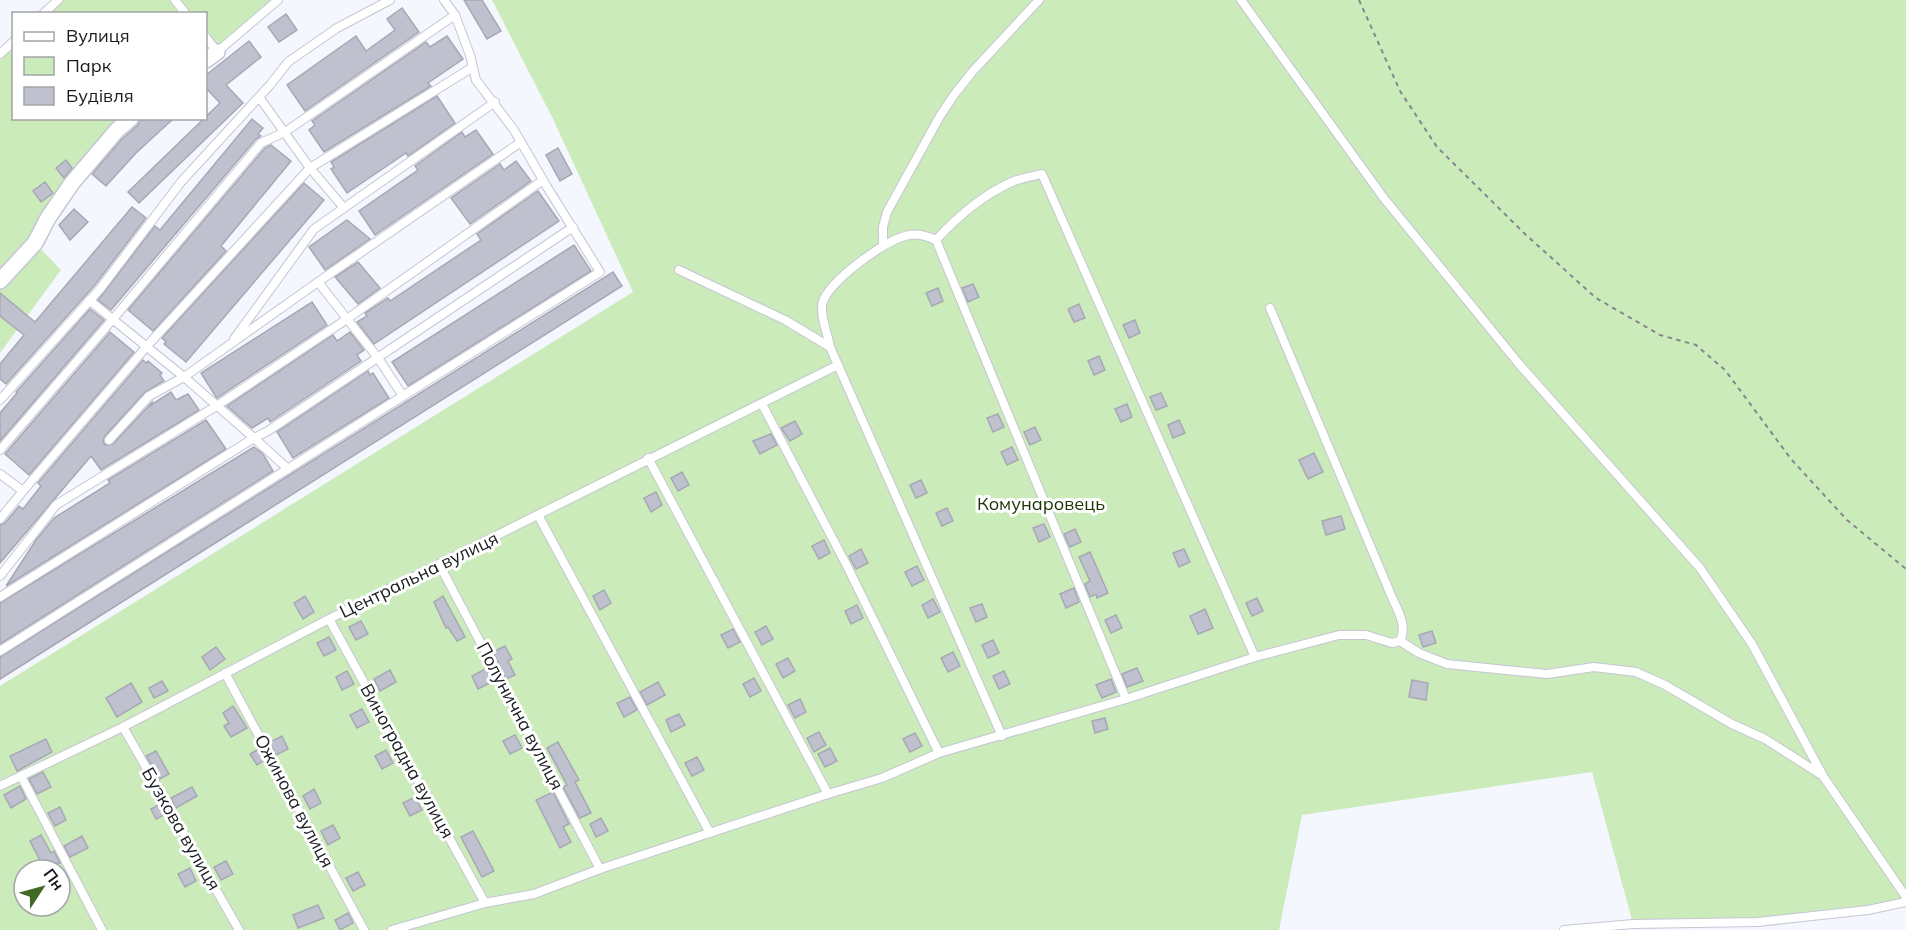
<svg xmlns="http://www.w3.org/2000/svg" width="1906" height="930" font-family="Mulish,sans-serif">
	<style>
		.green { fill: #ccebba; fill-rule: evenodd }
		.building { fill: #bfc1ce; stroke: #a6a8b4; stroke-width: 1.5 }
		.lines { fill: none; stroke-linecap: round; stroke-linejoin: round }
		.service-casing { stroke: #c4c6d3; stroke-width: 10 }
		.minor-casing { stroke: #c4c6d3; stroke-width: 18 }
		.path { stroke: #86878e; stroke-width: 2; stroke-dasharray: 4.5 4.5; stroke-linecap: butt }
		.service { stroke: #fff; stroke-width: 8 }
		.minor { stroke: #fff; stroke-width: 15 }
		.labels { text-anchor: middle; stroke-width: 6; stroke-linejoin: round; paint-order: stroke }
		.park-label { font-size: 18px; fill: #1c3606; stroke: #fff }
		.street-label { font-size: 18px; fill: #1a1b20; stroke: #fff }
	</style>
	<rect width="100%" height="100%" fill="#f5f7ff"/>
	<!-- green -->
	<g class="green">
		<path d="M58 0H279L206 60V14H43Z"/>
		<path d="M492 0H1906V902L1758 922 1633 924 1592 772 1302 815 1279 930H0V686L633 292 553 119ZM24 870H60V906H24Z"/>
		<path d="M13 41 14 118 131 119 117 130 35 243 61 270 0 353V54Z"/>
	</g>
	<!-- building -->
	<g class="building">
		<path d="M464 0H482L501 31 487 39Z"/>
		<path d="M402 8 419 32 305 111 287 85 356 36 366 51 395 30 387 19Z"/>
		<path d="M286 14 297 30 279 42 268 27Z"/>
		<path d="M447 36 463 59 428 83 431 86 324 152 309 130 315 125 312 121 426 42 430 47Z"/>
		<path d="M249 41 261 57 226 85 243 103 139 203 128 192 220 103 206 88V75Z"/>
		<path d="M437 96 455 123 408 156 406 153 347 193 331 169 334 167 331 162Z"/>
		<path d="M140 118H174L136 153 106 186 92 174 122 139 138 125Z"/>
		<path d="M252 119 263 128 258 134 261 136 256 139 111 310 98 300 155 226 160 230Z"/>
		<path d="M476 130 493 154 375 235 359 211 418 170 415 166 462 132 465 137Z"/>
		<path d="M271 145 291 161 221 246 226 251 153 331 128 310 265 148Z"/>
		<path d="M558 148 572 174 560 181 546 155Z"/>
		<path d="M66 160 72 168 64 178 56 168Z"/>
		<path d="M516 161 531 181 470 224 451 198 500 164 504 170Z"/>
		<path d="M45 182 53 193 41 202 33 191Z"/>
		<path d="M304 183 324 200 186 362 164 344 166 342 162 338Z"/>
		<path d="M538 191 559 221 374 344 357 322 367 316 365 313 388 298 390 301 481 240 477 234Z"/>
		<path d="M132 207 146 218 95 285 6 384 0 379V364L24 335 0 316V293L35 322Z"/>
		<path d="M74 209 88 222 70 240 59 225Z"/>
		<path d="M347 220 370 239 325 270 309 247Z"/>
		<path d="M574 245 591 271 408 386 392 362Z"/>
		<path d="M358 262 380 288 358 304 335 277Z"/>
		<path d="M613 272 622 286 0 679V657Z"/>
		<path d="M973 284 979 297 968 302 962 288Z"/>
		<path d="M938 288 943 301 932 306 926 293Z"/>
		<path d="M312 302 327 325 217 398 216 397 201 373Z"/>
		<path d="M1079 304 1085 318 1074 322 1068 309Z"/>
		<path d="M90 309 104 320 0 441V413L17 393 16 392Z"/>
		<path d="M1135 320 1140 333 1129 338 1123 325Z"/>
		<path d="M110 332 134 352 29 475 5 454Z"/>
		<path d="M350 332 364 350 357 355 361 361 270 422 268 418 252 428 227 406 333 335 337 341Z"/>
		<path d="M1099 356 1105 370 1094 375 1088 361Z"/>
		<path d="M143 360 146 363 148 361 162 373 160 375 164 381 145 392 105 436 103 441 105 445 113 444 153 401 148 407 171 392 176 400 188 394 199 410 101 470 91 456 0 563V525L5 523 19 506 23 509 41 486 38 483Z"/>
		<path d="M368 371 370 375 373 373 389 398 293 458 277 432Z"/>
		<path d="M1161 393 1167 406 1156 410 1150 397Z"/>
		<path d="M1127 404 1132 417 1121 422 1115 409Z"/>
		<path d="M998 414 1004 427 993 432 987 418Z"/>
		<path d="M206 420 226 449 6 586 36 540 54 518 110 483 108 480Z"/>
		<path d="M1179 420 1185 433 1173 438 1168 425Z"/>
		<path d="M795 421 802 434 790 441 781 428Z"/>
		<path d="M1035 427 1041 440 1030 445 1024 432Z"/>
		<path d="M771 434 777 445 760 454 753 441Z"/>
		<path d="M254 447 263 454 273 471 0 644V603Z"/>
		<path d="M1012 447 1018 460 1007 465 1001 452Z"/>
		<path d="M1314 453 1323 472 1308 479 1299 460Z"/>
		<path d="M682 472 689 485 678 491 671 478Z"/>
		<path d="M921 480 927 493 916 498 910 485Z"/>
		<path d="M656 492 662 505 651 512 644 498Z"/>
		<path d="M947 508 953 521 942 526 936 513Z"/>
		<path d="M1341 516 1345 529 1326 535 1322 521Z"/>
		<path d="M1044 524 1050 537 1039 542 1033 528Z"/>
		<path d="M1075 529 1081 542 1070 547 1064 534Z"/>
		<path d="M824 540 830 553 819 559 812 546Z"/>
		<path d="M861 549 868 563 856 569 849 556Z"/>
		<path d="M1184 549 1190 562 1179 567 1173 553Z"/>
		<path d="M1090 552 1108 593 1097 598 1096 594 1090 597 1085 584 1090 581 1079 557Z"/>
		<path d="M917 566 924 580 912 586 905 572Z"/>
		<path d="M1074 588 1079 602 1066 608 1060 594Z"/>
		<path d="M604 590 611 603 600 610 593 596Z"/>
		<path d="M305 596 314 612 303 619 294 603Z"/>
		<path d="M443 596 465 637 457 641 448 627 446 628 434 602Z"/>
		<path d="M1257 598 1263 611 1252 616 1246 603Z"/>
		<path d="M933 599 940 612 928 618 922 605Z"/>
		<path d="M982 604 987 617 976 622 970 608Z"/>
		<path d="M857 605 863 618 851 624 845 611Z"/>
		<path d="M1205 609 1213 628 1198 634 1190 616Z"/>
		<path d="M1116 615 1122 628 1111 633 1105 620Z"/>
		<path d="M361 621 368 634 356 640 349 627Z"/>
		<path d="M766 626 773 639 762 645 755 632Z"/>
		<path d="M733 629 740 642 728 648 721 635Z"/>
		<path d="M1432 631 1436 643 1423 647 1419 635Z"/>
		<path d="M329 637 336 650 324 656 317 643Z"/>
		<path d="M993 640 999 653 988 658 982 645Z"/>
		<path d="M505 646 512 659 508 661 515 675 506 679 493 652Z"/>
		<path d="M216 647 225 659 210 670 202 657Z"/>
		<path d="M953 652 960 666 948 672 941 658Z"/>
		<path d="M788 658 795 671 783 678 776 664Z"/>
		<path d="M487 668 494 681 478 689 472 676Z"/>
		<path d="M1137 668 1143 681 1127 687 1122 674Z"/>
		<path d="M390 670 396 682 380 691 374 679Z"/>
		<path d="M347 671 354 684 342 690 336 677Z"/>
		<path d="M1004 671 1010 684 999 689 993 676Z"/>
		<path d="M754 678 761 691 750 697 743 684Z"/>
		<path d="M1111 679 1116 692 1102 698 1096 685Z"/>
		<path d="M1412 680 1428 683 1426 700 1409 697Z"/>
		<path d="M162 681 168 691 154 698 149 688Z"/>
		<path d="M658 682 665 695 647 705 640 692Z"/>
		<path d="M131 683 142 702 117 717 106 698Z"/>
		<path d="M630 697 637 710 624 717 617 703Z"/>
		<path d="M800 699 806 712 795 718 788 705Z"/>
		<path d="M233 706 247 728 231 737 224 726 229 723 223 713Z"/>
		<path d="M362 709 369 722 357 728 350 715Z"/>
		<path d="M679 714 685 725 671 732 666 720Z"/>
		<path d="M1105 718 1108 729 1095 733 1092 721Z"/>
		<path d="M819 732 826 745 814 752 807 738Z"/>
		<path d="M915 733 922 746 910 752 903 739Z"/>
		<path d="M515 735 522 748 510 754 503 741Z"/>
		<path d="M282 736 288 749 276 755 270 742Z"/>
		<path d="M46 739 52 752 17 771 10 756Z"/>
		<path d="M558 742 579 780 575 782 591 813 580 818 563 787 567 785 547 748Z"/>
		<path d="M830 748 837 761 825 767 818 754Z"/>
		<path d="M259 749 265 760 257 765 250 754Z"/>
		<path d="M386 750 393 763 382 769 375 756Z"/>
		<path d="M156 751 169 774 160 779 146 756Z"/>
		<path d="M697 757 704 770 692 776 685 763Z"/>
		<path d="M43 772 51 787 37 794 29 779Z"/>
		<path d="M20 786 26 799 11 808 4 795Z"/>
		<path d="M192 787 197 796 176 808 171 798Z"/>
		<path d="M314 789 321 803 310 809 303 796Z"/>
		<path d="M553 792 569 824 563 827 571 842 560 848 536 800Z"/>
		<path d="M415 797 422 810 410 816 403 803Z"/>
		<path d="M160 804 166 814 156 819 151 809Z"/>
		<path d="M60 807 66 820 55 826 48 813Z"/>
		<path d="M601 818 608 831 596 837 590 824Z"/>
		<path d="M333 825 340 838 328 845 321 831Z"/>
		<path d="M473 831 494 871 482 877 461 837Z"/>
		<path d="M41 835 51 853 54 851 60 863 57 864 60 870H45L30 841Z"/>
		<path d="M82 836 88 848 70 857 64 846Z"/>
		<path d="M226 861 233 874 221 880 214 867Z"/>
		<path d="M190 868 196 881 185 887 178 874Z"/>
		<path d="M358 872 365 885 353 891 346 878Z"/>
		<path d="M318 905 324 918 298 928 293 915Z"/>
		<path d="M348 913 353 923 340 930 335 920Z"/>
	</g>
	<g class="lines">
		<defs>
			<g id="service">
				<path d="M175 0 186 14"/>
				<path d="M1241 0 1383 197 1519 364 1700 568 1752 644 1822 774"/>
				<path d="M43 14 58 0"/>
				<path d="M206 37 217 52 278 0"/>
				<path d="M0 54 14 41"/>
				<path d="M259 97 310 168 344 208"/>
				<path d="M936 240 1126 699"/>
				<path d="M883 246V227L887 212 940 116 954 95 973 71 1039 0"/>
				<path d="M679 270 785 320 830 347"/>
				<path d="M318 282 521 142"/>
				<path d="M89 300 184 377 254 438 268 431 573 227"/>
				<path d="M1270 308 1391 595C1397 609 1408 626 1400 641"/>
				<path d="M234 339 314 229 495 102"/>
				<path d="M0 400 100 289 181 182 270 85 288 62 337 28 390 0"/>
				<path d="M762 404 847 566 939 753"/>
				<path d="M109 440 149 396 184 377 318 282 378 358 403 396 600 272 547 187 514 130 476 80 470 55 455 15 444 0"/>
				<path d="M0 450 113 319 261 143 285 132 455 15"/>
				<path d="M648 458 828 794"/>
				<path d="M0 474 23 491 147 346 310 168 473 67"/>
				<path d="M538 515 710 833"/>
				<path d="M0 519 23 491"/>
				<path d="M439 564 600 869"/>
				<path d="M0 576 56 505 218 405 347 319 543 180"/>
				<path d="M0 597 254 438 288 469"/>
				<path d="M329 619 485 903"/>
				<path d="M0 651 403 396"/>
				<path d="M225 673 364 930"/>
				<path d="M123 727 239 930"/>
				<path d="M1002 736 830 347C828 335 821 319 822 306 823 285 884 241 905 236 917 233 924 235 936 240 958 216 984 194 1014 181 1023 178 1033 176 1042 174L1255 657"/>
				<path d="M21 776 102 930"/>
				<path d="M0 786 123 727 329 619 838 365"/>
				<path d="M392 930 485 903 534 894 600 869 828 794 882 778 939 753 1126 699 1255 657 1339 635H1366L1392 643 1400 641 1419 653 1447 664 1547 674 1594 667 1636 672 1665 685 1732 724 1765 739 1823 776 1906 897"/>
				<path d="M1564 930 1633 924 1758 922 1868 910 1906 902"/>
			</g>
			<g id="minor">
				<path d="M206 60 217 52"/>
				<path d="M0 281 35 243 48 218 72 183 117 130 131 118"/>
			</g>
		</defs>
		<!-- service casing -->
		<use href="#service" class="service-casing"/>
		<!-- minor casing -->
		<use href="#minor" class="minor-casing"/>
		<!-- path -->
		<path class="path" d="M1359 0 1400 91 1437 147 1525 234 1596 298 1660 335 1696 345 1725 370 1791 459 1847 520 1906 569"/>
		<!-- service -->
		<use href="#service" class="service"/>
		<!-- minor -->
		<use href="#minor" class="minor"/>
	</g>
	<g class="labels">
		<!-- park labels -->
		<g class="park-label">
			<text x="1041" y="510">Комунаровець</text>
		</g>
		<!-- street labels -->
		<g class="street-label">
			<text transform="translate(419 575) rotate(-26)" y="6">Центральна вулиця</text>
			<text transform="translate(520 716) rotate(62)" y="6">Полунична вулиця</text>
			<text transform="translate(407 761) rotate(61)" y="6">Виноградна вулиця</text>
			<text transform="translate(294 801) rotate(62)" y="6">Ожинова вулиця</text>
			<text transform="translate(181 829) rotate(60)" y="6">Бузкова вулиця</text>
		</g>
	</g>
	<!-- legend -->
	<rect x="12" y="12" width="195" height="108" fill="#ffffff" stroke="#a3a4a6" stroke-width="1.5"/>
	<rect x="24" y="32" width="30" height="9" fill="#ffffff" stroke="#a3a4a6" stroke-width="1.5"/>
	<text x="66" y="42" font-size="18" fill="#1a1b20">Вулиця</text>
	<rect x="24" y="57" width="30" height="18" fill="#ccebba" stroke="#a3a4a6" stroke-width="1.5"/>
	<text x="66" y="72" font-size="18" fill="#1a1b20">Парк</text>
	<rect x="24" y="87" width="30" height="18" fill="#bfc1ce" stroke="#a3a4a6" stroke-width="1.5"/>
	<text x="66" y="102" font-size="18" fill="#1a1b20">Будівля</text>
	<!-- north arrow -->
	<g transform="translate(42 888) rotate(54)"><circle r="28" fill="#ffffff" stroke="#a3a4a6" stroke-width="1.5"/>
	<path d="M0-4.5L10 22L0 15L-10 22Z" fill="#416925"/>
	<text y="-9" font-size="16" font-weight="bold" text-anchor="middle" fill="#1a1b20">Пн</text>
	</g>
</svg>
